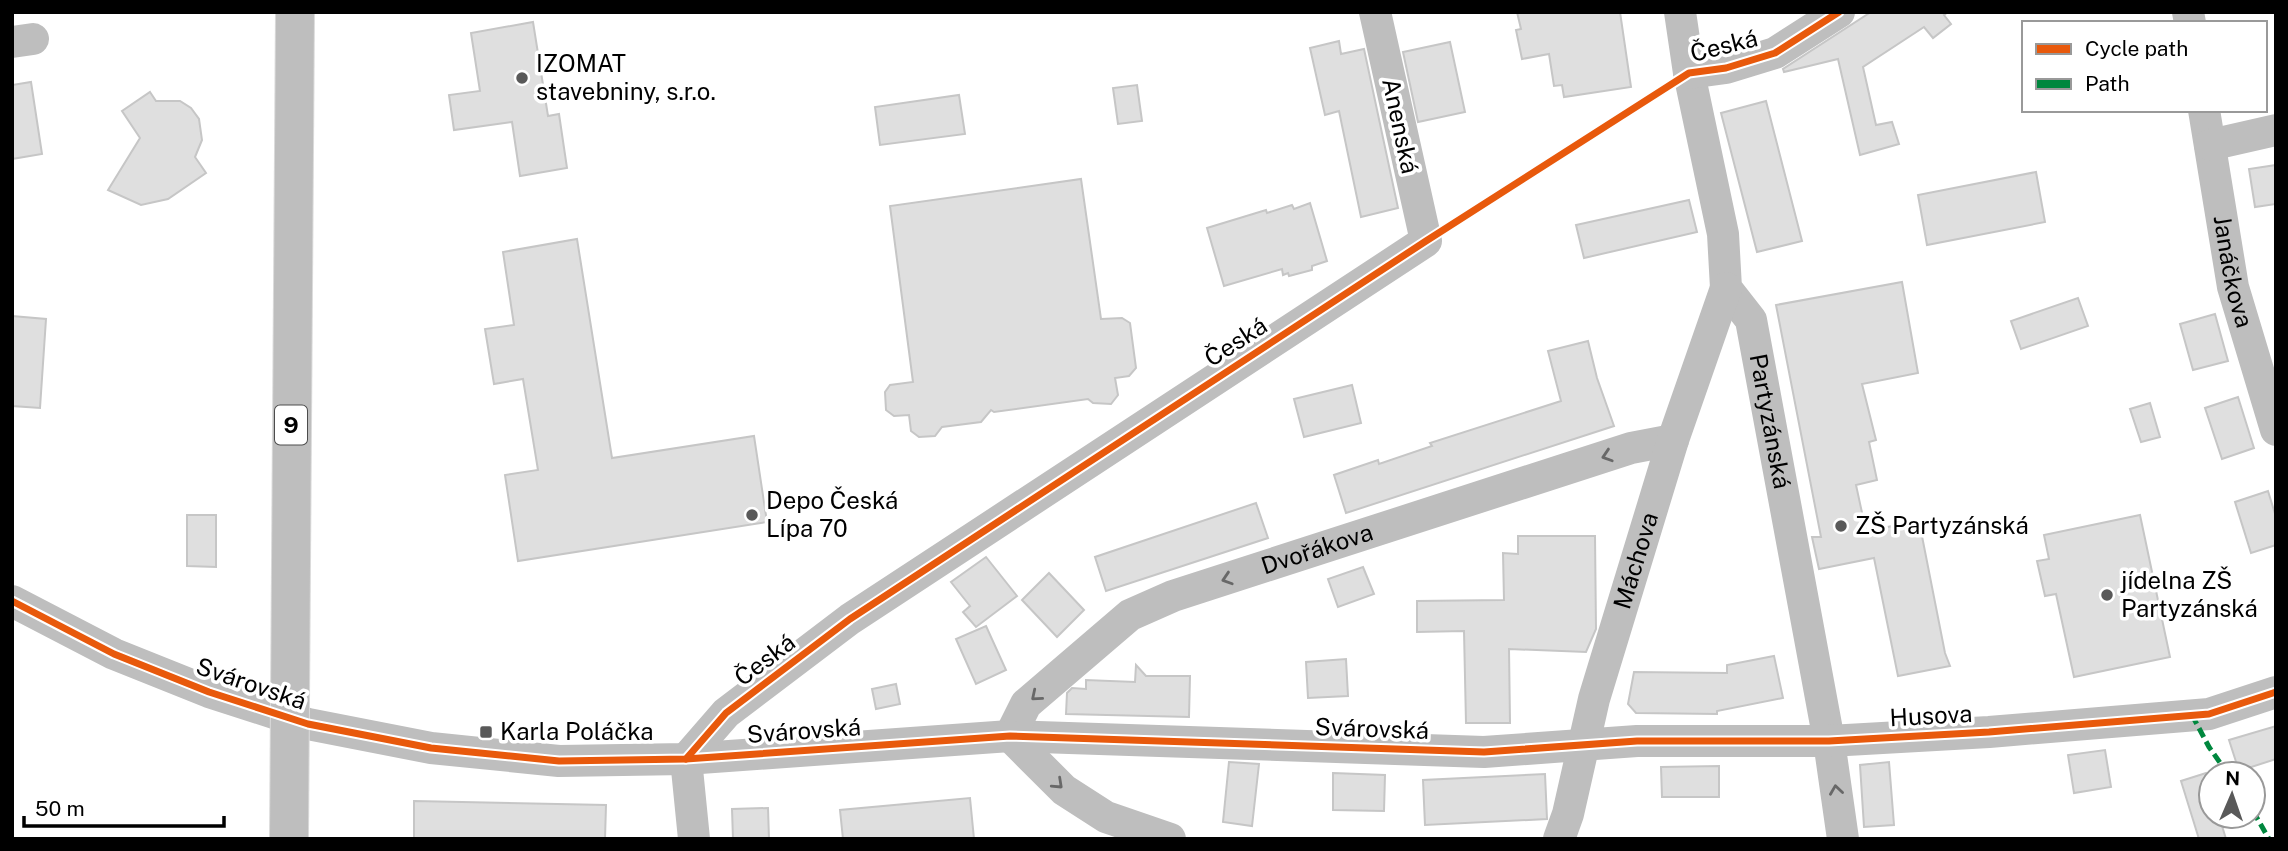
<svg xmlns="http://www.w3.org/2000/svg" width="2288" height="851" font-family="'Public Sans',sans-serif">
	<style>
		.building { fill: #dfdfdf; stroke: #c6c6c6; stroke-width: 2 }
		.lines { fill: none; stroke-linecap: round; stroke-linejoin: round }
		.street { stroke: #bebebe; stroke-width: 32 }
		.primary-bridge-casing { stroke: #dbdbdb; stroke-width: 40; stroke-linecap: butt }
		.primary-bridge { stroke: #bebebe; stroke-width: 38 }
		.quiet { stroke: #00873e; stroke-width: 5; stroke-dasharray: 10 5; stroke-linecap: butt }
		.cycleway-casing { stroke: #fff; stroke-width: 11 }
		.cycleway { stroke: #e8590c; stroke-width: 7 }
		.oneway { stroke: #686868 }
		.poi-dot { fill: #595959; stroke: #fff; stroke-width: 2.5 }
		.labels { text-anchor: middle; stroke-width: 7; stroke-linejoin: round; paint-order: stroke }
		.shield { fill: #fff; stroke: #4c4c4c; stroke-width: 2 }
		.shield-label { font-size: 23px; font-weight: bold; fill: #000 }
		.street-label { font-size: 24px; fill: #000; stroke: #fff }
		.poi-label { font-size: 24px; fill: #000; stroke: #fff; text-anchor: start }
	</style>
	<rect width="100%" height="100%" fill="#fff"/>
	<!-- building -->
	<g class="building">
		<path d="M1517 12H1620L1631 87 1564 97 1562 85 1554 86 1549 54 1522 59 1516 30 1521 29Z"/>
		<path d="M1871 12H1948L1944 15 1951 24 1933 38 1924 27 1863 67 1876 125 1892 122 1899 144 1860 155 1838 59 1784 72 1783 69Z"/>
		<path d="M533 22 548 116 559 114 567 168 520 176 512 122 454 130 449 95 480 91 471 33Z"/>
		<path d="M1339 41 1341 54 1364 49 1398 208 1361 217 1339 111 1325 115 1310 48Z"/>
		<path d="M1450 42 1465 112 1418 122 1403 52Z"/>
		<path d="M31 82 42 154 12 159V85Z"/>
		<path d="M1137 85 1142 121 1118 124 1113 88Z"/>
		<path d="M150 92 156 101H180L191 108 199 119 202 140 195 157 206 173 168 199 141 205 108 190 140 138 122 111Z"/>
		<path d="M959 95 965 134 880 145 875 107Z"/>
		<path d="M1766 101 1802 241 1757 252 1721 113Z"/>
		<path d="M2276 165V204L2255 207 2249 169Z"/>
		<path d="M2036 172 2045 222 1927 245 1918 195Z"/>
		<path d="M1081 179 1101 319 1122 318 1130 323 1136 368 1129 376 1115 378 1118 395 1111 404 1093 403 1088 399 994 412 991 410 981 422 942 427 935 436 919 437 911 431 909 415 894 416 886 410 885 392 890 385 913 382 890 206Z"/>
		<path d="M1689 200 1697 232 1584 258 1576 225Z"/>
		<path d="M1310 203 1327 261 1312 266V270L1289 276 1288 273 1283 275 1282 269 1224 286 1207 228 1266 210 1267 213 1292 205 1294 209Z"/>
		<path d="M577 239 612 458 754 436 767 522 518 561 505 475 538 470 523 379 494 384 485 329 514 325 503 252Z"/>
		<path d="M1902 282 1918 373 1862 384 1876 440 1869 442 1877 480 1856 485 1866 531 1919 521 1945 653 1950 666 1898 676 1874 558 1819 569 1812 537H1821L1776 305Z"/>
		<path d="M2078 298 2088 326 2021 349 2011 321Z"/>
		<path d="M2215 314 2228 361 2193 370 2180 324Z"/>
		<path d="M12 316 46 319 40 408 12 406Z"/>
		<path d="M1588 341 1597 378 1614 426 1346 513 1334 475 1378 460 1379 464 1432 446 1430 443 1561 401 1548 351Z"/>
		<path d="M1352 385 1361 423 1304 437 1294 399Z"/>
		<path d="M2238 397 2254 448 2222 459 2205 408Z"/>
		<path d="M2150 403 2160 437 2141 442 2130 409Z"/>
		<path d="M2268 491 2276 517V545L2251 553 2235 502Z"/>
		<path d="M1256 503 1268 538 1106 591 1095 557Z"/>
		<path d="M187 515H216V567L187 566Z"/>
		<path d="M2140 515 2170 657 2074 677 2056 594 2045 596 2037 561 2049 559 2044 535Z"/>
		<path d="M1518 536H1595L1596 629 1586 652 1509 649 1510 723H1466L1464 631 1417 632V601L1504 600 1503 553 1518 554Z"/>
		<path d="M986 557 1017 596 976 627 963 612 970 606 951 582Z"/>
		<path d="M1363 567 1374 594 1338 607 1328 579Z"/>
		<path d="M1049 573 1084 610 1057 637 1022 600Z"/>
		<path d="M986 626 1006 670 976 684 956 639Z"/>
		<path d="M1774 656 1783 698 1717 711V714L1636 713 1628 704 1634 672 1727 673V665Z"/>
		<path d="M1346 659 1348 696 1308 698 1306 662Z"/>
		<path d="M1136 665 1146 676H1190L1189 717 1066 714 1067 693 1072 688 1086 689V680L1135 682Z"/>
		<path d="M896 684 900 704 876 709 872 689Z"/>
		<path d="M2276 726V759L2239 771 2229 740Z"/>
		<path d="M2105 750 2111 787 2074 793 2068 755Z"/>
		<path d="M1229 762 1259 764 1252 826 1223 822Z"/>
		<path d="M1889 762 1894 825 1864 827 1860 765Z"/>
		<path d="M1719 766V797H1662L1661 767Z"/>
		<path d="M1333 773 1385 775 1384 811 1333 810Z"/>
		<path d="M2206 773 2211 790V816H2219L2226 839H2199L2181 781Z"/>
		<path d="M1545 774 1547 819 1425 825 1423 780Z"/>
		<path d="M970 798 974 839H843L840 810Z"/>
		<path d="M414 801 606 805 605 839H414Z"/>
		<path d="M768 808 769 839H733L732 809Z"/>
	</g>
	<g class="lines">
		<!-- street -->
		<g class="street">
			<path id="s1" d="M1680 12 1689 73 1723 234 1726 288 1751 320 1829 741 1843 839"/>
			<path d="M2188 12 2190 23"/>
			<path d="M12 42 33 39"/>
			<path d="M1689 73 1726 68 1775 53 1839 12"/>
			<path id="s2" d="M2204 110 2233 287 2276 430"/>
			<path d="M2210 145 2276 130"/>
			<path d="M12 601 114 654 209 692 308 724 431 748 559 761 686 759 1010 736 1484 752 1637 741H1829L1989 732 2209 714 2276 692"/>
			<path id="s3" d="M1010 736 1026 704 1130 615 1173 596 1631 448 1673 440"/>
			<path d="M1010 736 1064 790 1106 817 1170 839"/>
			<path d="M686 759 726 713 850 619 1426 241 1375 12"/>
			<path d="M686 759 694 839"/>
			<path id="s4" d="M1559 839 1568 814 1594 699 1673 440 1726 288"/>
		</g>
		<defs>
			<path id="primary-bridge" d="M289 839 295 12"/>
		</defs>
		<!-- primary-bridge casing -->
		<use href="#primary-bridge" class="primary-bridge-casing"/>
		<!-- primary-bridge -->
		<use href="#primary-bridge" class="primary-bridge"/>
		<!-- quiet -->
		<g class="quiet">
			<path d="M2192 715 2209 747 2228 774"/>
			<path d="M2253 811 2269 839"/>
		</g>
		<defs>
			<g id="cycleway">
				<path d="M12 601 114 654 209 692 308 724 431 748 559 761 686 759 1010 736 1484 752 1637 741H1829L1989 732 2209 714 2276 692"/>
				<path d="M686 759 726 713 850 619 1426 241 1689 73 1726 68 1775 53 1839 12"/>
			</g>
		</defs>
		<!-- cycleway casing -->
		<use href="#cycleway" class="cycleway-casing"/>
		<!-- cycleway -->
		<use href="#cycleway" class="cycleway"/>
	</g>
	<!-- one-way arrows -->
	<defs><path id="oneway-chevron" d="M-2-3.5L2.5 0L-2 3.5" fill="none" stroke-width="1.6" stroke-linecap="round" stroke-linejoin="round" transform="scale(1.75)"/></defs>
	<g class="oneway">
		<use href="#oneway-chevron" transform="translate(1607 456) rotate(162)"/>
		<use href="#oneway-chevron" transform="translate(1227 579) rotate(162)"/>
		<use href="#oneway-chevron" transform="translate(1036 696) rotate(140)"/>
		<use href="#oneway-chevron" transform="translate(1058 784) rotate(43)"/>
		<use href="#oneway-chevron" transform="translate(1836 790) rotate(-98)"/>
	</g>
	<!-- markers -->
	<g class="poi-dot">
		<circle cx="522" cy="78" r="7"/>
		<circle cx="752" cy="515" r="7"/>
		<circle cx="1841" cy="526" r="7"/>
		<circle cx="2107" cy="595" r="7"/>
		<rect x="479" y="725" width="14" height="14" rx="3.5"/>
	</g>
	<g class="labels">
		<!-- shield labels -->
		<rect class="shield" x="275" y="405.5" width="32" height="39" rx="5"/>
		<g class="shield-label">
			<text x="291" y="433">9</text>
		</g>
		<!-- street labels -->
		<g class="street-label">
			<text transform="translate(1724 46) rotate(-14)" y="8">Česká</text>
			<text transform="translate(1400 126) rotate(78)" y="8">Anenská</text>
			<text dy="8" stroke="none"><textPath href="#s2" startOffset="164">Janáčkova</textPath></text>
			<text transform="translate(1236 342) rotate(-33)" y="8">Česká</text>
			<text dy="8" stroke="none"><textPath href="#s1" startOffset="424">Partyzánská</textPath></text>
			<text dy="8" stroke="none"><textPath href="#s3" startOffset="371">Dvořákova</textPath></text>
			<text dy="8" stroke="none"><textPath href="#s4" startOffset="289">Máchova</textPath></text>
			<text transform="translate(765 660) rotate(-37)" y="8">Česká</text>
			<text transform="translate(251 684) rotate(19)" y="8">Svárovská</text>
			<text transform="translate(1931 716) rotate(-3)" y="8">Husova</text>
			<text transform="translate(1372 729) rotate(2)" y="8">Svárovská</text>
			<text transform="translate(804 731) rotate(-4)" y="8">Svárovská</text>
		</g>
		<!-- poi labels -->
		<g class="poi-label">
			<text x="536" y="72">IZOMAT<tspan x="536" dy="28">stavebniny, s.r.o.</tspan></text>
			<text x="766" y="509">Depo Česká<tspan x="766" dy="28">Lípa 70</tspan></text>
			<text x="1855" y="534">ZŠ Partyzánská</text>
			<text x="2121" y="589">jídelna ZŠ<tspan x="2121" dy="28">Partyzánská</tspan></text>
			<text x="500" y="740">Karla Poláčka</text>
		</g>
	</g>
	<!-- border -->
	<rect width="2288" height="851" fill="none" stroke="#000000" stroke-width="28"/>
	<!-- legend -->
	<rect x="2022" y="21" width="245" height="91" fill="#ffffff" stroke="#999999" stroke-width="2"/>
	<rect x="2036" y="44" width="35" height="10" fill="#e8590c" stroke="#999999" stroke-width="2"/>
	<text x="2085" y="56" font-size="21" fill="#000000">Cycle path</text>
	<rect x="2036" y="79" width="35" height="10" fill="#00873e" stroke="#999999" stroke-width="2"/>
	<text x="2085" y="91" font-size="21" fill="#000000">Path</text>
	<!-- north arrow -->
	<g transform="translate(2232 795) rotate(2)"><circle r="33" fill="#ffffff" stroke="#999999" stroke-width="2"/>
	<path d="M0-5L12 26L0 18L-12 26Z" fill="#595959"/>
	<text y="-10" font-size="19" font-weight="bold" text-anchor="middle" fill="#000000">N</text>
	</g>
	<!-- scale -->
	<path d="M24 816v10h200v-10" fill="none" stroke="#000000" stroke-width="3.5"/>
	<text x="35" y="816" font-size="21" fill="#000000" stroke="#ffffff" stroke-width="5" paint-order="stroke">50 m</text>
</svg>
